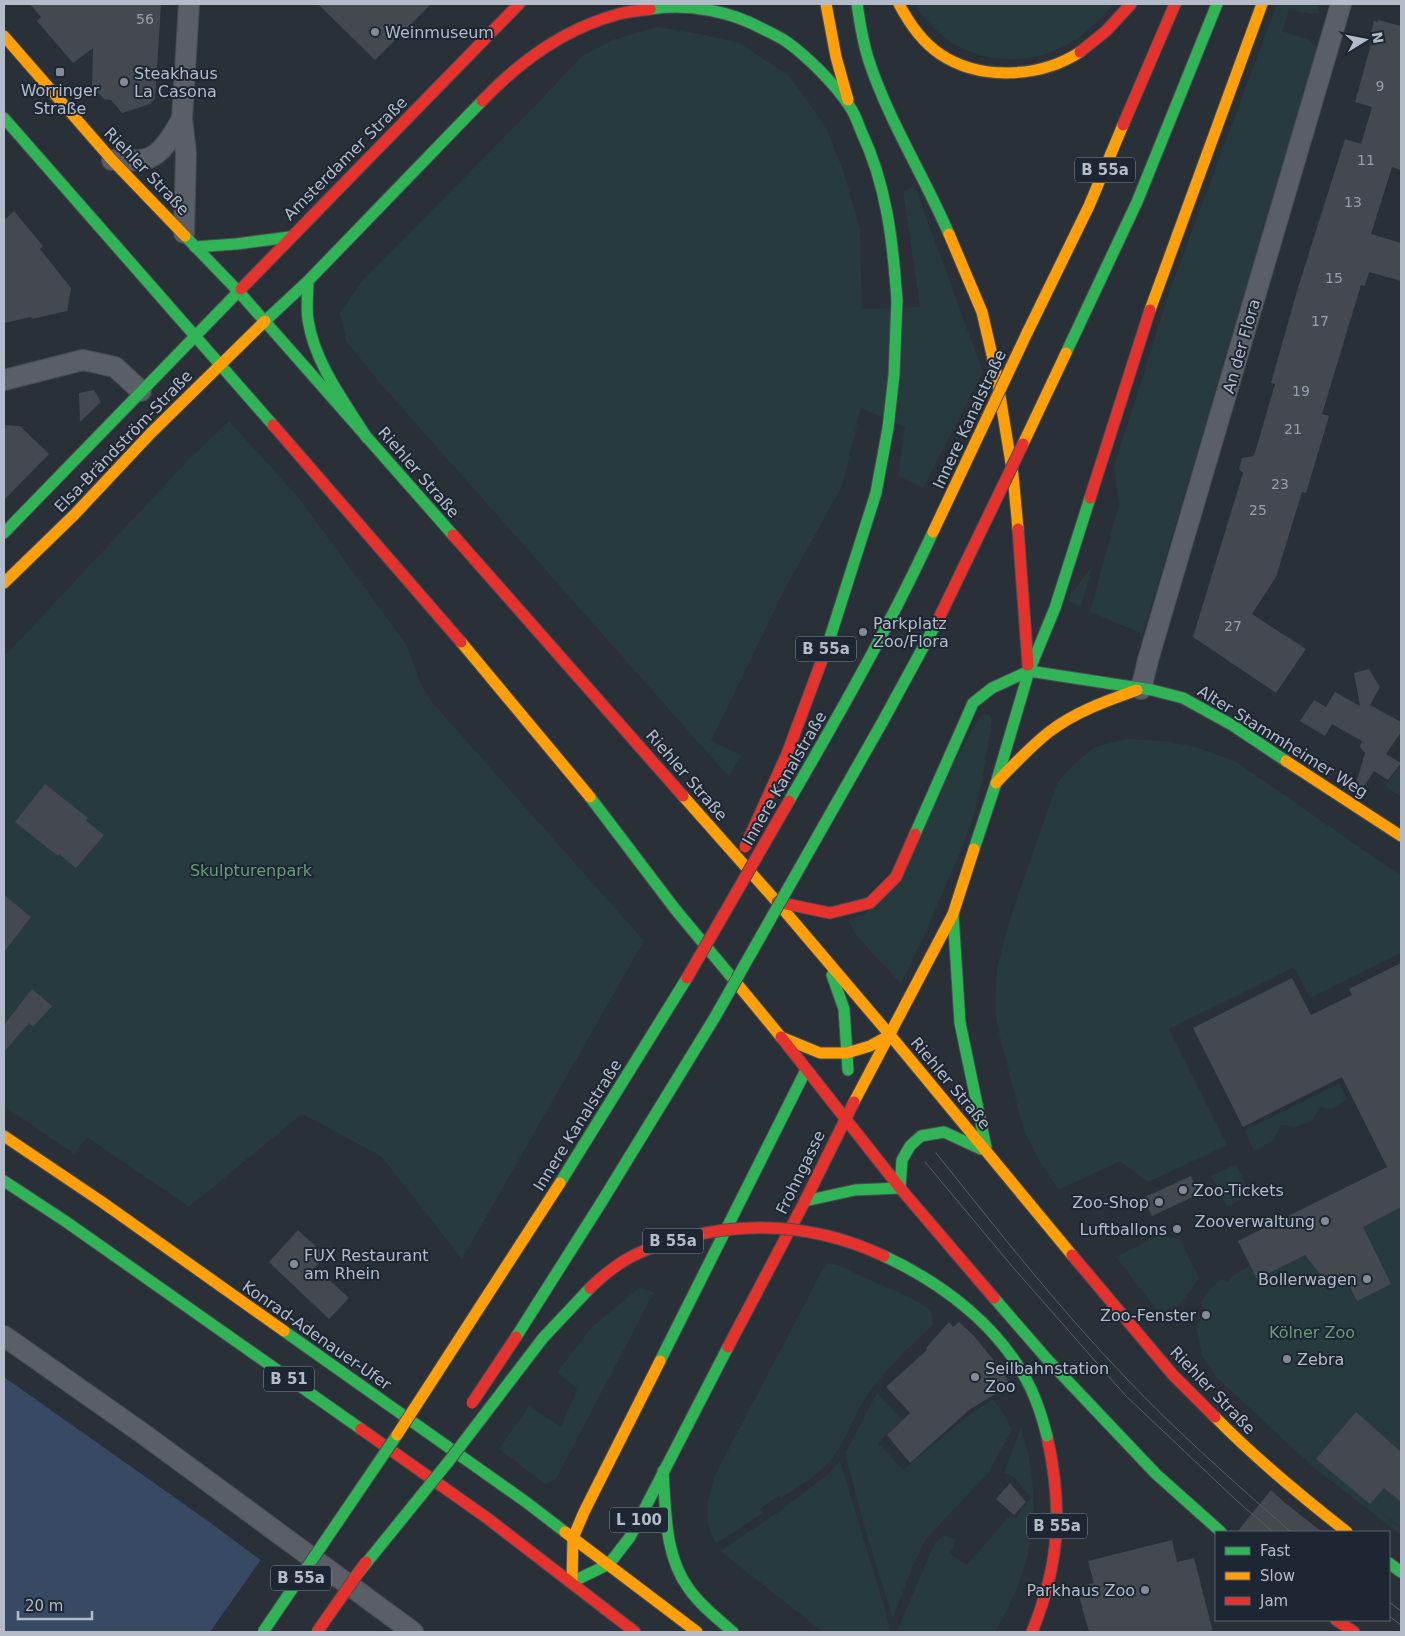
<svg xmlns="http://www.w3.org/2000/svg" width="1405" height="1636" font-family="'DejaVu Sans',sans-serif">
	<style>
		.green { fill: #273a3e }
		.water { fill: #384963 }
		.pier { fill: #2a3038 }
		.building { fill: #444950 }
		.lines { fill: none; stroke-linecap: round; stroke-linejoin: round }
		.street-casing { stroke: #484c53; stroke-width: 22 }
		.fast-casing { stroke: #484c53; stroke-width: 13 }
		.slow-casing { stroke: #484c53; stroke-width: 13 }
		.jam-casing { stroke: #484c53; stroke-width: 13 }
		.street { stroke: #5a5e66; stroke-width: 20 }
		.fast { stroke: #30b455; stroke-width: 11 }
		.slow { stroke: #ff9f0a; stroke-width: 11 }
		.jam { stroke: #e5322d; stroke-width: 11 }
		.tram { stroke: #595d64; stroke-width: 1 }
		.fast-bridge-casing { stroke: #474c53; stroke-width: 13; stroke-linecap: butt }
		.slow-bridge-casing { stroke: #474c53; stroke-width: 13; stroke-linecap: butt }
		.jam-bridge-casing { stroke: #474c53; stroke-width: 13; stroke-linecap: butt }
		.fast-bridge { stroke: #30b455; stroke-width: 11 }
		.slow-bridge { stroke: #ff9f0a; stroke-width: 11 }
		.jam-bridge { stroke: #e5322d; stroke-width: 11 }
		.poi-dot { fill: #848b96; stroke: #1d2633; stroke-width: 2 }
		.labels { text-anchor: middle; stroke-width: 4; stroke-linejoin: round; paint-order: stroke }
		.number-label { font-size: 14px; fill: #989fab }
		.shield { fill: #1d2633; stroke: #878f9c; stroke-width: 1 }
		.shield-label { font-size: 15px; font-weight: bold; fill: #b4bcc9 }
		.poi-label { font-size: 16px; fill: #b4bcc9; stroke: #1d2633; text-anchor: start }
		.street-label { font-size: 16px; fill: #b4bcc9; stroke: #1d2633 }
		.park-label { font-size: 16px; fill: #6b9a76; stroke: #1d2633 }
	</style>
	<rect width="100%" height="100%" fill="#2a3038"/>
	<!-- green -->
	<g class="green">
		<path d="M915 4H1114C1103 16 1091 29 1078 38 1023 76 949 62 915 4Z"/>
		<path d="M1277 4H1317L1319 13 1312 14 1289 10 1282 31 1307 39 1315 46 1316 49V55L1143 634 1090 612 1119 504 1114 466 1170 290Z"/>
		<path d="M657 27 700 34 739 43 788 75 807 100 827 130 843 170 860 228 862 309 920 307 903 191 915 187 983 372 923 488 898 476 905 427 861 408 842 486 786 587 711 741 741 755 729 777 380 383 346 341 340 312 363 280 535 106 581 57 612 40Z"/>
		<path d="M229 421 298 497 406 644 421 684 432 702 644 941 462 1259 381 1156 302 1114 189 1207 87 1137 74 1154 4 1106V657L189 459Z"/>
		<path d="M1092 566 1081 607 1069 601 1071 594Z"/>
		<path d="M984 714 990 715 992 720 983 776 975 811 961 850 924 936 901 984 856 935 848 920 866 914 980 717Z"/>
		<path d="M1126 739 1165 741 1199 748 1235 761 1401 876V953L1310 998 1294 967 1169 1029 1227 1145 1148 1182 1120 1161 1059 1190 1038 1159 1023 1128 998 1029 995 1009 997 967 1013 909 1058 782 1074 764 1095 747Z"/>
		<path d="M1401 764V797L1385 786Z"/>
		<path d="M1339 1083 1347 1100 1331 1109 1320 1107 1313 1120 1296 1127 1281 1125 1274 1140 1254 1151 1244 1130Z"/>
		<path d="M1236 1164 1251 1194 1227 1207 1211 1176Z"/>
		<path d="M1401 1172V1527L1374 1507 1401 1528V1535L1311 1465 1215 1376 1202 1356 1196 1327 1201 1319H1206L1209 1311 1203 1308 1201 1303C1207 1294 1213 1283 1223 1279L1227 1282 1230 1280 1229 1278Z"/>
		<path d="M1159 1235 1180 1239 1199 1278 1180 1304 1162 1317 1116 1257Z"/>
		<path d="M826 1263 837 1265 913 1299 931 1310 933 1324C911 1346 883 1371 866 1397 853 1417 846 1442 830 1461 817 1476 798 1486 781 1498L779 1495 760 1509 762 1513 730 1535 716 1543C702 1522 707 1498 715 1475Z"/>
		<path d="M639 1288 654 1292 556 1479 545 1484 499 1449 529 1406 561 1427 577 1389 557 1372 593 1326Z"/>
		<path d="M877 1393 902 1420 878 1443 903 1470 967 1417 993 1399 1003 1413 1012 1429 989 1472 926 1539 911 1570 893 1619 864 1525 845 1453Z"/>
		<path d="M1021 1428C1040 1486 1038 1544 1012 1599 1007 1611 1002 1622 994 1632H898L899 1626 935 1543 944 1535 956 1539 950 1554 967 1565 1010 1515 1016 1518 1031 1498 1015 1478 1004 1472Z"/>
		<path d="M840 1461 887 1616 889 1628 888 1632H823L720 1551 780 1511 828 1474Z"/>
	</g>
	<!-- water -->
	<path class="water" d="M4 1377 208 1521 357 1632H4Z"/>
	<!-- pier -->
	<path class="pier" d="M262 1558 358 1630 359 1632H210Z"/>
	<!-- building -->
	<g class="building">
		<path d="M30 4H161L155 99 150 104 122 113 111 100 104 99 92 86 93 48 73 63 37 21 41 17Z"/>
		<path d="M318 4H431L375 60Z"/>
		<path d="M1378 20 1401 26V170L1392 167 1371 234 1401 243V281L1369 272 1365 286 1361 285 1322 414 1329 416 1306 493 1302 492 1276 577 1252 614 1306 649 1276 693 1193 637 1243 473 1239 469 1242 458 1254 456 1275 384 1271 383 1297 291 1345 139 1361 144 1372 107 1355 102 1372 41 1369 40 1374 21 1378 22Z"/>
		<path d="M14 211 43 246 40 249 71 288 67 311 32 319 31 317 4 323V220Z"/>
		<path d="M94 390 101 402 80 422 79 393Z"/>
		<path d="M4 425 20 426 49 454 4 500Z"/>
		<path d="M1369 669 1380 687 1370 705 1401 722V732L1386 754 1401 763 1388 780 1374 771 1361 791 1355 787 1365 753 1360 747 1362 741 1332 724 1325 736 1300 721 1314 700 1326 707 1335 692 1360 706 1354 673Z"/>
		<path d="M45 784 88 818 86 821 104 835 76 868 59 854 58 856 15 822Z"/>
		<path d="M4 895 31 917 4 952Z"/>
		<path d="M1401 963V1207L1363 1227 1391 1284 1357 1301 1343 1273 1328 1284 1305 1255 1257 1279 1238 1241 1387 1167 1342 1077 1243 1127 1193 1028 1292 978 1311 1015 1352 995 1349 989Z"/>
		<path d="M32 989 52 1006 33 1027 29 1023 4 1052V1025Z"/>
		<path d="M1191 1176 1199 1194 1152 1216 1143 1198Z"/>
		<path d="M298 1230 326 1256 315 1267 349 1298 329 1319 269 1262Z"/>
		<path d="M949 1322 953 1327 959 1322 974 1336 1001 1369 1010 1385 969 1410 910 1463 887 1435 910 1413 886 1387 927 1350 926 1348Z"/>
		<path d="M1356 1412 1401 1452V1502L1384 1488 1370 1504 1316 1459Z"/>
		<path d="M1010 1483 1026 1502 1014 1515 996 1499Z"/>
		<path d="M1271 1490 1284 1502 1322 1532H1237Z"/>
		<path d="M1172 1540 1177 1562 1194 1558 1213 1632H1089L1079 1596 1088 1594 1086 1585 1094 1583 1088 1561Z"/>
	</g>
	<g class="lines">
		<defs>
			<g id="street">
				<path d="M112 160C123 160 139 162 149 158 164 152 174 132 182 119"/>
				<path d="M184 233 186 153 182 119 189 4"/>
				<path d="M4 380 83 360 115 367 141 391"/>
				<path d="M1141 689 1148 660 1341 4"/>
				<path d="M4 1336 142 1433 413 1632"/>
			</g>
			<g id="fast">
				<path d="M857 4C860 24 863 45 870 64 890 123 924 176 949 234"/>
				<path d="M650 9C688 3 730 11 763 29 771 33 780 37 787 42 808 57 836 85 850 107 855 114 858 123 861 131 887 185 893 243 897 301"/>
				<path d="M4 118 273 425"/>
				<path d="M185 236 239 292 453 535"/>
				<path d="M195 247 236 244 290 237"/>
				<path d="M308 281C308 294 306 307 308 320 315 364 344 401 367 438"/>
				<path d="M265 321 308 281 482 101"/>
				<path d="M1066 353 1137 202 1217 4"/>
				<path d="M4 533 241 289"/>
				<path d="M1029 671 1152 690 1183 698 1232 725 1286 761"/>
				<path d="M590 797 675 909 734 980"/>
				<path d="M915 834 973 703 992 688 1029 671"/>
				<path d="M974 849 996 783 1029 671 1055 608 1090 498"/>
				<path d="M953 914 960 1023 986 1147"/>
				<path d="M832 975 844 1009 848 1070"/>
				<path d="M4 1181 65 1221 361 1429"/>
				<path d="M560 1183 687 978"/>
				<path d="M805 1201 855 1190 900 1188 902 1160 910 1146 921 1136 944 1132 981 1149"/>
				<path d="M994 1298 1047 1359 1156 1474 1221 1532"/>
				<path d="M284 1331 526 1502 565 1532"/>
				<path d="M516 1337 601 1203 715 1017"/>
				<path d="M660 1361 806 1070"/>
				<path d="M663 1471C666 1511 664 1555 689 1589 701 1606 718 1619 733 1632"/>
				<path d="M1389 1563 1401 1572"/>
				<path d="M572 1582 609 1564 630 1537 728 1347"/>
			</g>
			<g id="slow">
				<path d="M826 4 836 57 848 100"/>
				<path d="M899 4C909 23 922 42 940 54 980 81 1040 78 1080 52"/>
				<path d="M4 36 112 160 185 236"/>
				<path d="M949 234 982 312 996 372 1013 475 1018 529"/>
				<path d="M1150 310 1262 4"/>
				<path d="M1027 333 1089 206 1123 125"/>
				<path d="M4 583 74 515 151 433 265 321"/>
				<path d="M461 642 590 797"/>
				<path d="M1286 761 1401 836"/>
				<path d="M996 783C1013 765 1030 747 1049 732 1075 712 1106 701 1137 690"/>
				<path d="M683 796 777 902 890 1035"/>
				<path d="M734 980 781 1037 820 1053H847L870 1046 890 1035"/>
				<path d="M890 1035 1072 1255"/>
				<path d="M854 1102 953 914 974 849"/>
				<path d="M4 1136 102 1202 284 1331"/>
				<path d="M1215 1417C1256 1459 1301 1496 1347 1532"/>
				<path d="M565 1532 697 1632"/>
				<path d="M572 1582 573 1538 584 1512 660 1361"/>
			</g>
			<g id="jam">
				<path d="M1080 52 1106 31 1131 4"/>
				<path d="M482 101C519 62 566 28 619 14 629 11 640 11 650 9"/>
				<path d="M1123 125 1175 4"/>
				<path d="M241 289 519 4"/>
				<path d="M273 425 461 642"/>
				<path d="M1090 498 1150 310"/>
				<path d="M1018 529 1028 665"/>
				<path d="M453 535 683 796"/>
				<path d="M777 902 830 913 870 903 896 877 915 834"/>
				<path d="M781 1037 900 1188 994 1298"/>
				<path d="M1072 1255 1173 1375 1215 1417"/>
				<path d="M728 1347 805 1201 854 1102"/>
				<path d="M361 1429 487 1518 635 1632"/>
				<path d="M1336 1620 1354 1632"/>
				<path d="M1032 1632C1060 1563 1063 1508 1047 1436"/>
			</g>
		</defs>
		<!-- street casing -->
		<use href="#street" class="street-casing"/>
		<!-- fast casing -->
		<use href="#fast" class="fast-casing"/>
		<!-- slow casing -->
		<use href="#slow" class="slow-casing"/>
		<!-- jam casing -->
		<use href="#jam" class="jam-casing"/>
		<!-- street -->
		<use href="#street" class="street"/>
		<!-- fast -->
		<use href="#fast" class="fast"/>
		<!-- slow -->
		<use href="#slow" class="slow"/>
		<!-- jam -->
		<use href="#jam" class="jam"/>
		<!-- tram -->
		<g class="tram">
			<path d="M936 1153C997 1229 1057 1306 1125 1377 1177 1432 1234 1482 1291 1532"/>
			<path d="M925 1162 1011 1265 1125 1395 1236 1500 1273 1532"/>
			<path d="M1389 1602 1401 1611"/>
			<path d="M1389 1616 1401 1625"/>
		</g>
		<defs>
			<g id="fast-bridge">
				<path d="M829 641 876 493 888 428 894 375 897 301"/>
				<path d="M789 801C840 713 890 625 933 532"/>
				<path d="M715 1017 883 721 938 620"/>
				<path d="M884 1256C944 1284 1002 1328 1031 1389 1038 1404 1043 1420 1047 1436"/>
				<path d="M355 1577 449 1461 543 1338 590 1288"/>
				<path d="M263 1632 397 1435"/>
			</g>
			<g id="slow-bridge">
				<path d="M1023 444 1066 353"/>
				<path d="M933 532 1027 333"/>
				<path d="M397 1435 560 1183"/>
			</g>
			<g id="jam-bridge">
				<path d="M938 620 1023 444"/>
				<path d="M745 847 787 754 829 641"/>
				<path d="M687 978 789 801"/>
				<path d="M590 1288C599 1279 609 1271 619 1264 638 1251 661 1244 683 1238 752 1220 820 1226 884 1256"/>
				<path d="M472 1403 516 1337"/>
				<path d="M317 1632 366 1562"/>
			</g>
		</defs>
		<!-- fast-bridge casing -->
		<use href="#fast-bridge" class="fast-bridge-casing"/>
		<!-- slow-bridge casing -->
		<use href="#slow-bridge" class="slow-bridge-casing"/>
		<!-- jam-bridge casing -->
		<use href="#jam-bridge" class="jam-bridge-casing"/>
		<!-- fast-bridge -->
		<use href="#fast-bridge" class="fast-bridge"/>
		<!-- slow-bridge -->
		<use href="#slow-bridge" class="slow-bridge"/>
		<!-- jam-bridge -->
		<use href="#jam-bridge" class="jam-bridge"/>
	</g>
	<!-- markers -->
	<g class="poi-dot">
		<circle cx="375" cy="32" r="5"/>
		<rect x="55" y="67" width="10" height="10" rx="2.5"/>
		<circle cx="124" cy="82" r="5"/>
		<circle cx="863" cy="632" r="5"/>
		<circle cx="1183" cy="1190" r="5"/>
		<circle cx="1159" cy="1202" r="5"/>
		<circle cx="1325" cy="1221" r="5"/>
		<circle cx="1177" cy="1229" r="5"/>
		<circle cx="294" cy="1264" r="5"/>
		<circle cx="1367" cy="1279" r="5"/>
		<circle cx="1206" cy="1315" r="5"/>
		<circle cx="1287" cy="1359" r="5"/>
		<circle cx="975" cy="1377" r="5"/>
		<circle cx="1145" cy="1590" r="5"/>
	</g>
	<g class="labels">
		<!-- number labels -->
		<g class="number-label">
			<text x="145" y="24">56</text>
			<text x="1380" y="91">9</text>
			<text x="1366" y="165">11</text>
			<text x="1353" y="207">13</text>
			<text x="1334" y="283">15</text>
			<text x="1320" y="326">17</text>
			<text x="1301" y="396">19</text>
			<text x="1293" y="434">21</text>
			<text x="1280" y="489">23</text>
			<text x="1258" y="515">25</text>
			<text x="1233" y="631">27</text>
		</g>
		<!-- shield labels -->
		<g class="shield">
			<rect x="1075" y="157.5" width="60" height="25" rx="4"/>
			<rect x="796" y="636.5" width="60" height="25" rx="4"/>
			<rect x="643" y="1228.5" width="60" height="25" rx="4"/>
			<rect x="264" y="1366.5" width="50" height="25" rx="4"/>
			<rect x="610" y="1507.5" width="58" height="25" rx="4"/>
			<rect x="1027" y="1513.5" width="60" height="25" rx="4"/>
			<rect x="271" y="1565.5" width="60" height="25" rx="4"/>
		</g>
		<g class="shield-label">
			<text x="1105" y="175">B 55a</text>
			<text x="826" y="654">B 55a</text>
			<text x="673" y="1246">B 55a</text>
			<text x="289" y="1384">B 51</text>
			<text x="639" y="1525">L 100</text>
			<text x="1057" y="1531">B 55a</text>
			<text x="301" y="1583">B 55a</text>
		</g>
		<!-- poi labels -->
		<g class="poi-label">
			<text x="385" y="38">Weinmuseum</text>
			<text x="134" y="79">Steakhaus<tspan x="134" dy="18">La Casona</tspan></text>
			<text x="60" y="96" text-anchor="middle">Worringer<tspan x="60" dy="18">Straße</tspan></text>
			<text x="873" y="629">Parkplatz<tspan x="873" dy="18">Zoo/Flora</tspan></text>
			<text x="1193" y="1196">Zoo-Tickets</text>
			<text x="1149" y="1208" text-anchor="end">Zoo-Shop</text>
			<text x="1315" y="1227" text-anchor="end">Zooverwaltung</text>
			<text x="1167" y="1235" text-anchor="end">Luftballons</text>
			<text x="304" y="1261">FUX Restaurant<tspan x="304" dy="18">am Rhein</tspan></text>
			<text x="1357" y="1285" text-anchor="end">Bollerwagen</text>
			<text x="1196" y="1321" text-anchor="end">Zoo-Fenster</text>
			<text x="1297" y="1365">Zebra</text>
			<text x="985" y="1374">Seilbahnstation<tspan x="985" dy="18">Zoo</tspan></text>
			<text x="1135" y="1596" text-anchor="end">Parkhaus Zoo</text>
		</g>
		<!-- street labels -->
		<g class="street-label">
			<text transform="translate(345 158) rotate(-45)" y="6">Amsterdamer Straße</text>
			<text transform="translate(147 171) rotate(46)" y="6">Riehler Straße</text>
			<text transform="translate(1241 346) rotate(-74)" y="6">An der Flora</text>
			<text transform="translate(969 419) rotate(-65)" y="6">Innere Kanalstraße</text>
			<text transform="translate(123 441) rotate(-46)" y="6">Elsa-Brändström-Straße</text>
			<text transform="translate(419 472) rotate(49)" y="6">Riehler Straße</text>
			<text transform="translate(1283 741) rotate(32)" y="6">Alter Stammheimer Weg</text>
			<text transform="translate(687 775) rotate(49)" y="6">Riehler Straße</text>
			<text transform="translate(784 778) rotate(-60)" y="6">Innere Kanalstraße</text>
			<text transform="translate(951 1083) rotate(50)" y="6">Riehler Straße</text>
			<text transform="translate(577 1125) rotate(-58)" y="6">Innere Kanalstraße</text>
			<text transform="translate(800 1172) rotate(-64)" y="6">Frohngasse</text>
			<text transform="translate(317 1335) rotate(35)" y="6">Konrad-Adenauer-Ufer</text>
			<text transform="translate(1213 1390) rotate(46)" y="6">Riehler Straße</text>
		</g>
		<!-- park labels -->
		<g class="park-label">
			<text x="251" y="876">Skulpturenpark</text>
			<text x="1312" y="1338">Kölner Zoo</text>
		</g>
	</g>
	<!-- border -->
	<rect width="1405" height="1636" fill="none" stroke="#b4bcc9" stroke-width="10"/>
	<!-- legend -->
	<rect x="1215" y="1531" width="175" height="90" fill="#1d2633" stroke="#59626f"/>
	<rect x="1225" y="1547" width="25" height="8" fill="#30b455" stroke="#59626f"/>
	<text x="1260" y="1556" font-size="15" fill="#b4bcc9">Fast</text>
	<rect x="1225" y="1572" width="25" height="8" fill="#ff9f0a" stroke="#59626f"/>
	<text x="1260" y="1581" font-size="15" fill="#b4bcc9">Slow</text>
	<rect x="1225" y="1597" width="25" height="8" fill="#e5322d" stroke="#59626f"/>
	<text x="1260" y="1606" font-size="15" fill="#b4bcc9">Jam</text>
	<!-- north arrow -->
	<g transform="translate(1365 40) rotate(80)" stroke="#1d2633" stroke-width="4" paint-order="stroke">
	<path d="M0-4L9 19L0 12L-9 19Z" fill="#b4bcc9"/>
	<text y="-8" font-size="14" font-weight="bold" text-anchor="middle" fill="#b4bcc9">N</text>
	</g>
	<!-- scale -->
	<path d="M18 1611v8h74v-8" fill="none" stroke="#b4bcc9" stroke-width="2.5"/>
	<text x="25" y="1611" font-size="15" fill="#b4bcc9" stroke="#1d2633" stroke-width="4" paint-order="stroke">20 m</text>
</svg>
